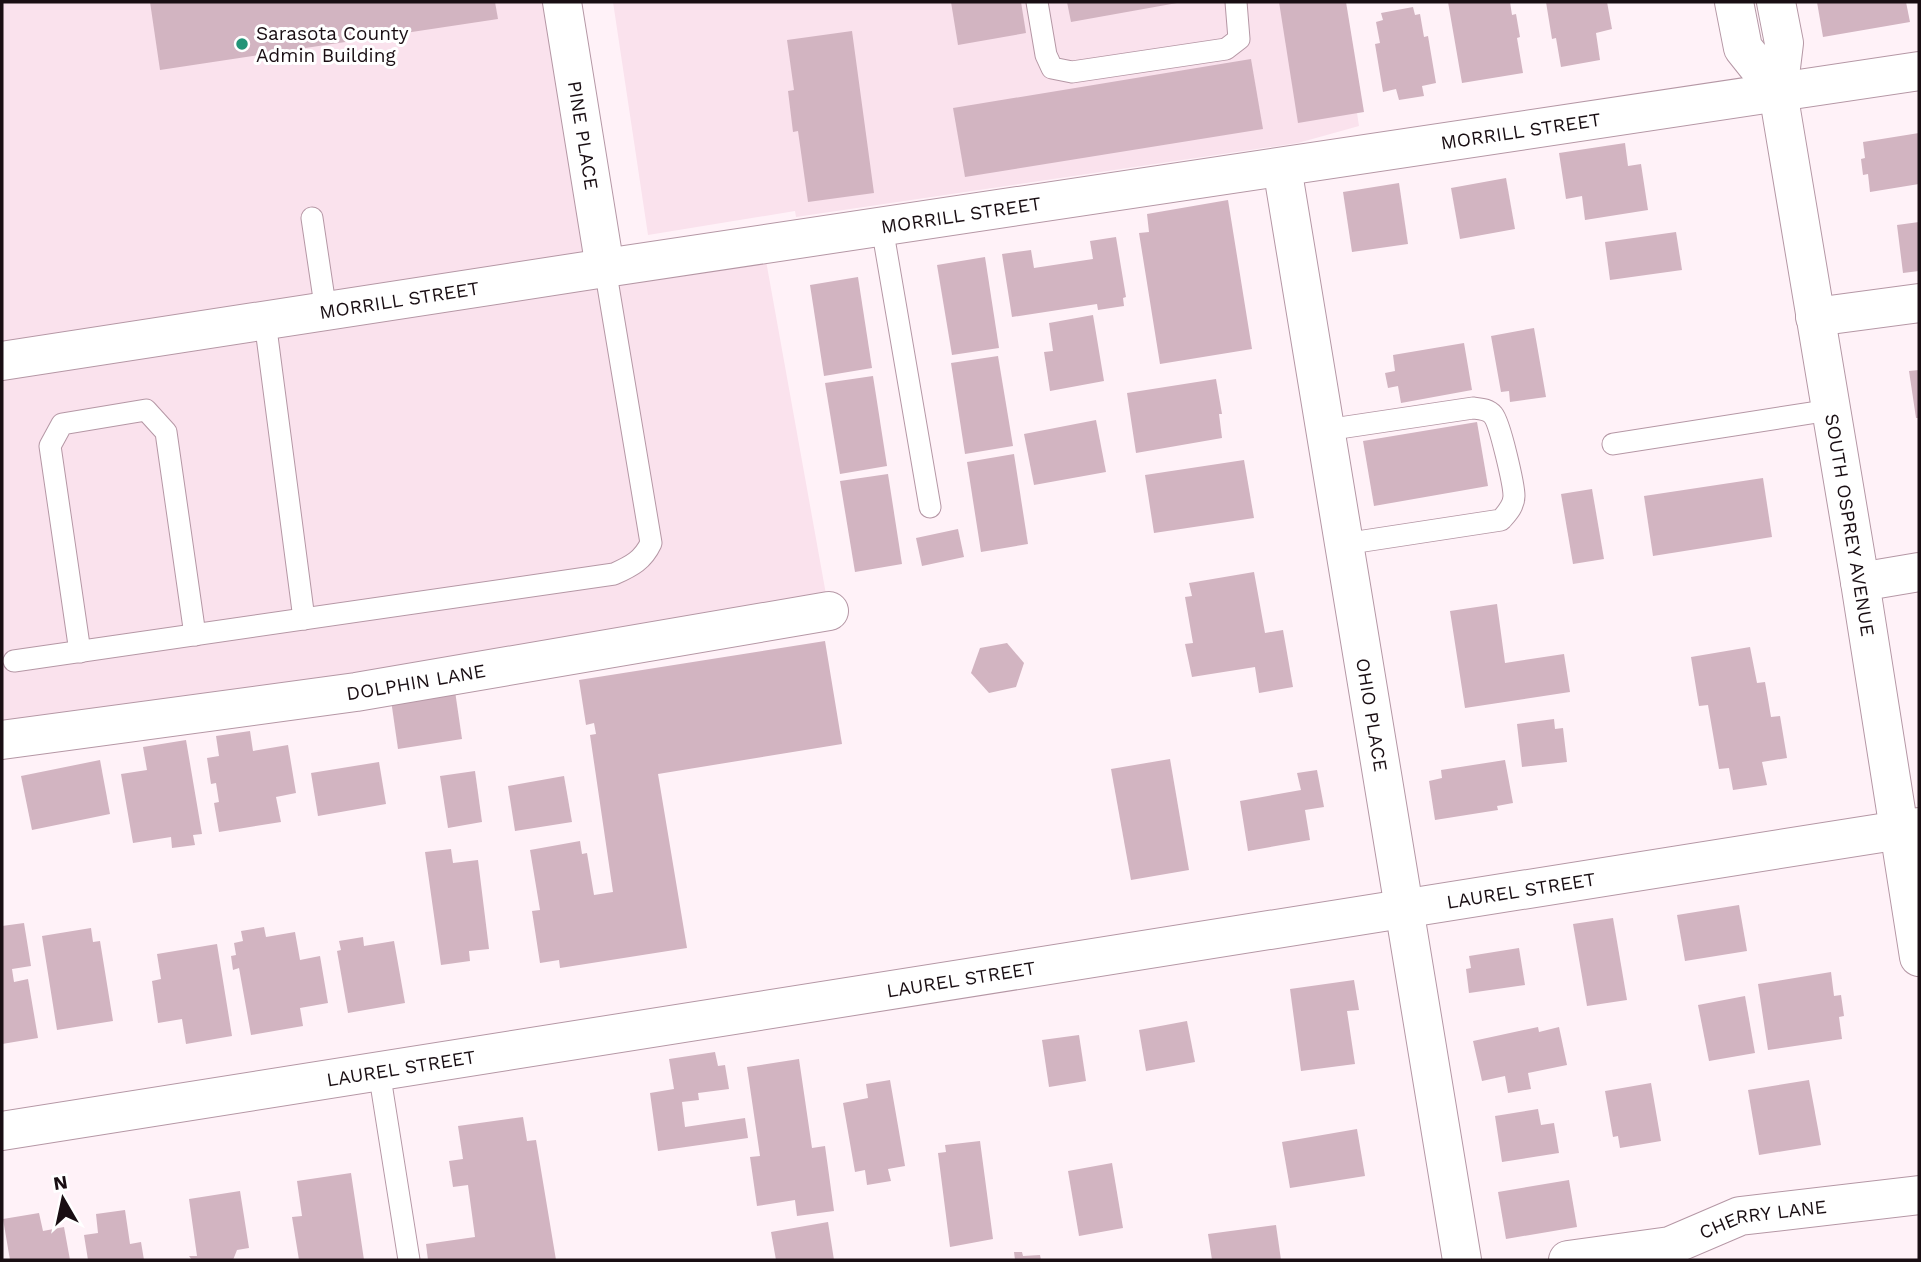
<svg xmlns="http://www.w3.org/2000/svg" width="1921" height="1262" font-family="'Work Sans',sans-serif">
	<style>
		.built { fill: #fae2ed }
		.building { fill: #d2b4c1 }
		.lines { fill: none; stroke-linecap: round; stroke-linejoin: round }
		.lane-casing { stroke: #b597a5; stroke-width: 23 }
		.street-casing { stroke: #b597a5; stroke-width: 40 }
		.secondary-casing { stroke: #b597a5; stroke-width: 40 }
		.lane { stroke: #fff; stroke-width: 21 }
		.street { stroke: #fff; stroke-width: 38 }
		.secondary { stroke: #fff; stroke-width: 38 }
		.poi-dot { fill: #229477; stroke: #fff; stroke-width: 2.5 }
		.labels { text-anchor: middle; stroke-width: 6; stroke-linejoin: round; paint-order: stroke }
		.poi-label { font-size: 19px; fill: #190e13; stroke: #fff; text-anchor: start }
		.street-label { font-size: 19px; fill: #190e13; stroke: #fff }
	</style>
	<rect width="100%" height="100%" fill="#fff2f8"/>
	<!-- built -->
	<g class="built">
		<path d="M2 2H562L605 268 763 244 829 611 2 738Z"/>
		<path d="M613 2H1340L1359 126 1298 143 796 217 795 211 648 235Z"/>
	</g>
	<!-- building -->
	<g class="building">
		<path d="M150 2H495L498 19 160 70Z"/>
		<path d="M951 2H1021L1026 33 958 45Z"/>
		<path d="M1067 2H1177V3L1071 22Z"/>
		<path d="M1279 2H1346L1364 112 1298 123Z"/>
		<path d="M1448 2H1510L1512 15 1516 14 1520 37 1517 38 1523 73 1462 83Z"/>
		<path d="M1546 2H1607L1612 29 1596 33 1600 60 1561 67 1556 38 1552 39Z"/>
		<path d="M1817 2H1906L1910 22 1823 37Z"/>
		<path d="M1413 7 1415 15 1420 14 1424 37 1428 36 1436 83 1422 86 1424 96 1399 100 1396 89 1383 92 1375 44 1380 43 1376 22 1383 20 1381 13Z"/>
		<path d="M852 31 874 193 808 202 798 131 793 132 788 91 794 90 787 40Z"/>
		<path d="M1251 59 1263 129 965 177 953 108Z"/>
		<path d="M1919 133V184L1870 192 1868 174 1863 175 1861 159 1865 158 1863 142Z"/>
		<path d="M1625 143 1628 166 1641 164 1648 210 1585 220 1582 196 1566 199 1559 153Z"/>
		<path d="M1506 178 1515 229 1460 239 1451 188Z"/>
		<path d="M1399 183 1408 244 1352 252 1343 192Z"/>
		<path d="M1228 200 1252 349 1160 364 1139 233 1149 232 1147 214Z"/>
		<path d="M1919 222V271L1903 273 1897 225Z"/>
		<path d="M1676 232 1682 270 1610 280 1605 242Z"/>
		<path d="M1116 237 1126 297 1123 298 1124 306 1098 310 1097 304 1012 317 1002 254 1031 250 1034 268 1093 259 1090 241Z"/>
		<path d="M985 257 999 348 952 355 937 265Z"/>
		<path d="M858 277 872 368 824 376 810 285Z"/>
		<path d="M1093 315 1104 381 1050 391 1044 352 1053 351 1049 323Z"/>
		<path d="M1534 328 1546 397 1510 402 1509 391 1501 392 1491 336Z"/>
		<path d="M1464 343 1472 390 1401 403 1398 386 1388 388 1385 373 1395 371 1393 355Z"/>
		<path d="M998 356 1013 446 965 454 951 363Z"/>
		<path d="M1919 370V418H1916L1909 371Z"/>
		<path d="M873 376 887 466 840 474 825 383Z"/>
		<path d="M1216 379 1222 414H1219L1222 438 1136 453 1127 393Z"/>
		<path d="M1096 420 1106 472 1034 485 1024 434Z"/>
		<path d="M1477 422 1488 486 1374 506 1363 441Z"/>
		<path d="M1014 454 1028 544 981 552 967 462Z"/>
		<path d="M1244 460 1254 518 1154 533 1145 475Z"/>
		<path d="M888 474 902 564 855 572 840 481Z"/>
		<path d="M1763 478 1772 537 1653 556 1644 496Z"/>
		<path d="M1592 489 1604 559 1573 564 1561 494Z"/>
		<path d="M958 529 964 557 922 566 916 538Z"/>
		<path d="M1254 572 1265 633 1283 630 1293 687 1259 693 1255 667 1192 677 1185 644 1193 643 1185 597 1192 596 1189 583Z"/>
		<path d="M1497 604 1505 663 1564 654 1570 692 1465 708 1450 611Z"/>
		<path d="M825 641 842 744 658 774 687 948 560 968 559 960 540 963 532 911 540 910 530 850 580 841 582 854 587 853 594 895 613 892 590 735 596 734 594 723 586 725 579 680Z"/>
		<path d="M1007 643 1024 663 1016 687 989 693 971 673 980 648Z"/>
		<path d="M1750 647 1757 683 1765 682 1771 717 1780 716 1787 758 1762 762 1767 785 1733 790 1729 768 1719 769 1708 705 1699 706 1691 657Z"/>
		<path d="M455 691 462 739 398 749 391 700Z"/>
		<path d="M1554 719 1555 729 1563 728 1567 762 1522 767 1517 724Z"/>
		<path d="M250 731 253 751 288 745 296 793 276 797 281 822 219 832 214 803 219 802 216 783 211 784 207 758 219 756 216 736Z"/>
		<path d="M186 740 202 834 193 835 195 845 172 848 171 837 133 843 121 774 147 770 143 747Z"/>
		<path d="M1170 759 1189 870 1131 880 1111 769Z"/>
		<path d="M100 760 110 814 32 830 21 776Z"/>
		<path d="M1505 760 1513 803 1497 806 1498 810 1435 820 1429 781 1442 778 1441 770Z"/>
		<path d="M379 762 386 804 318 816 311 773Z"/>
		<path d="M1317 770 1324 807 1305 810 1310 840 1248 851 1240 801 1301 790 1297 773Z"/>
		<path d="M475 771 482 822 448 828 440 776Z"/>
		<path d="M564 776 572 822 515 831 508 786Z"/>
		<path d="M451 849 453 863 478 860 489 949 469 951 470 961 441 965 425 852Z"/>
		<path d="M1739 905 1747 951 1685 961 1677 915Z"/>
		<path d="M1613 918 1627 1000 1587 1006 1573 924Z"/>
		<path d="M24 923 31 966 12 969 14 982 28 979 38 1038 2 1044V926Z"/>
		<path d="M264 927 266 937 295 932 300 960 320 956 328 1003 300 1008 303 1026 251 1035 239 968 233 970 231 956 236 955 234 943 243 941 241 931Z"/>
		<path d="M91 928 93 942 100 941 113 1021 57 1030 42 936Z"/>
		<path d="M363 937 364 946 394 941 405 1003 348 1013 337 951 341 950 339 941Z"/>
		<path d="M217 944 232 1036 186 1044 182 1019 158 1023 152 981 161 979 157 954Z"/>
		<path d="M1519 948 1525 985 1469 993 1466 969 1471 968 1469 956Z"/>
		<path d="M1831 972 1834 996 1841 995 1844 1016 1839 1017 1842 1039 1768 1050 1758 984Z"/>
		<path d="M1354 980 1359 1010 1347 1011 1355 1064 1301 1071 1290 989Z"/>
		<path d="M1745 996 1755 1053 1709 1061 1698 1005Z"/>
		<path d="M1187 1021 1195 1062 1146 1071 1139 1030Z"/>
		<path d="M1538 1027 1539 1032 1559 1027 1567 1065 1528 1073 1531 1089 1508 1093 1505 1076 1482 1081 1473 1041Z"/>
		<path d="M1079 1035 1086 1081 1049 1087 1042 1040Z"/>
		<path d="M715 1052 718 1066 725 1065 729 1089 698 1093 699 1100 682 1102 685 1127 745 1118 748 1138 658 1151 650 1093 674 1089 669 1059Z"/>
		<path d="M799 1059 812 1148 825 1146 834 1211 797 1216 795 1200 757 1206 750 1157 760 1156 747 1067Z"/>
		<path d="M890 1080 905 1166 888 1169 891 1181 867 1185 865 1170 855 1172 843 1103 868 1098 866 1084Z"/>
		<path d="M1809 1080 1821 1145 1759 1155 1748 1090Z"/>
		<path d="M1651 1083 1661 1141 1620 1148 1618 1136 1613 1137 1605 1091Z"/>
		<path d="M1538 1109 1541 1125 1554 1123 1559 1153 1502 1162 1495 1116Z"/>
		<path d="M523 1117 527 1141 536 1140 556 1260H428L426 1244 475 1237 468 1185 453 1187 449 1161 463 1159 458 1126Z"/>
		<path d="M1357 1129 1365 1176 1290 1188 1282 1142Z"/>
		<path d="M980 1141 993 1239 950 1247 938 1153 946 1152 945 1145Z"/>
		<path d="M1112 1163 1123 1228 1079 1236 1068 1171Z"/>
		<path d="M351 1173 364 1260H299L292 1217 302 1216 297 1181Z"/>
		<path d="M1569 1180 1577 1227 1506 1239 1498 1192Z"/>
		<path d="M240 1191 249 1248 237 1250 233 1260H192L189 1256H197L189 1199Z"/>
		<path d="M125 1210 130 1244 141 1242 144 1260H88L84 1235 98 1233 96 1214Z"/>
		<path d="M39 1213 43 1231 64 1227 70 1260H10L3 1219Z"/>
		<path d="M828 1222 834 1260H776L771 1232Z"/>
		<path d="M1276 1225 1281 1260H1212L1208 1234Z"/>
		<path d="M1014 1252H1022L1023 1256 1040 1255 1041 1260H1015Z"/>
	</g>
	<g class="lines">
		<defs>
			<g id="lane">
				<path d="M1037 2 1046 55 1052 68 1072 72 1226 49 1239 39 1236 2"/>
				<path d="M312 218 326 312"/>
				<path d="M882 227 930 507"/>
				<path d="M265 321 304 619"/>
				<path d="M1326 430 1473 408C1481 409 1488 409 1493 415 1500 423 1514 485 1514 496 1514 506 1507 513 1501 520L1344 544"/>
				<path d="M1613 444 1830 410"/>
				<path d="M80 652 50 446 62 424 146 410 166 432 195 635"/>
				<path d="M14 661 614 574C632 566 643 560 651 543L605 268"/>
				<path d="M379 1071 409 1260"/>
			</g>
			<g id="street">
				<path id="s1" d="M562 2 605 268"/>
				<path id="s2" d="M1282 167 1462 1260"/>
				<path d="M1815 317 1919 303"/>
				<path id="s3" d="M2 361 605 268 1919 71"/>
				<path d="M1860 582 1919 572"/>
				<path id="s4" d="M2 740 356 692 829 611"/>
				<path id="s5" d="M2 1131 1919 827"/>
				<path id="s6" d="M1568 1260 1670 1246 1740 1216 1919 1195"/>
			</g>
			<g id="secondary">
				<path d="M1734 2 1743 48 1778 92"/>
				<path id="s7" d="M1776 2 1784 43 1778 92 1860 582 1919 957"/>
			</g>
		</defs>
		<!-- lane casing -->
		<use href="#lane" class="lane-casing"/>
		<!-- street casing -->
		<use href="#street" class="street-casing"/>
		<!-- secondary casing -->
		<use href="#secondary" class="secondary-casing"/>
		<!-- lane -->
		<use href="#lane" class="lane"/>
		<!-- street -->
		<use href="#street" class="street"/>
		<!-- secondary -->
		<use href="#secondary" class="secondary"/>
	</g>
	<!-- markers -->
	<circle class="poi-dot" cx="242" cy="44" r="7"/>
	<g class="labels">
		<!-- poi labels -->
		<g class="poi-label">
			<text x="256" y="40">Sarasota County<tspan x="256" dy="22">Admin Building</tspan></text>
		</g>
		<!-- street labels -->
		<g class="street-label">
			<text dy="7" stroke="none"><textPath href="#s3" startOffset="1536">MORRILL STREET</textPath></text>
			<text dy="7" stroke="none"><textPath href="#s1" startOffset="135">PINE PLACE</textPath></text>
			<text dy="7" stroke="none"><textPath href="#s3" startOffset="970">MORRILL STREET</textPath></text>
			<text dy="7" stroke="none"><textPath href="#s3" startOffset="402">MORRILL STREET</textPath></text>
			<text dy="7" stroke="none"><textPath href="#s7" startOffset="530">SOUTH OSPREY AVENUE</textPath></text>
			<text dy="7" stroke="none"><textPath href="#s4" startOffset="418">DOLPHIN LANE</textPath></text>
			<text dy="7" stroke="none"><textPath href="#s2" startOffset="555">OHIO PLACE</textPath></text>
			<text dy="7" stroke="none"><textPath href="#s5" startOffset="1538">LAUREL STREET</textPath></text>
			<text dy="7" stroke="none"><textPath href="#s5" startOffset="971">LAUREL STREET</textPath></text>
			<text dy="7" stroke="none"><textPath href="#s5" startOffset="404">LAUREL STREET</textPath></text>
			<text dy="7" stroke="none"><textPath href="#s6" startOffset="201">CHERRY LANE</textPath></text>
		</g>
	</g>
	<!-- border -->
	<rect width="1921" height="1262" fill="none" stroke="#190e13" stroke-width="7"/>
	<!-- north arrow -->
	<g transform="translate(63 1199) rotate(351)" stroke="#ffffff" stroke-width="5" paint-order="stroke">
	<path d="M0-5L12 26L0 18L-12 26Z" fill="#190e13"/>
	<text y="-10" font-size="19" font-weight="bold" text-anchor="middle" fill="#190e13">N</text>
	</g>
</svg>
